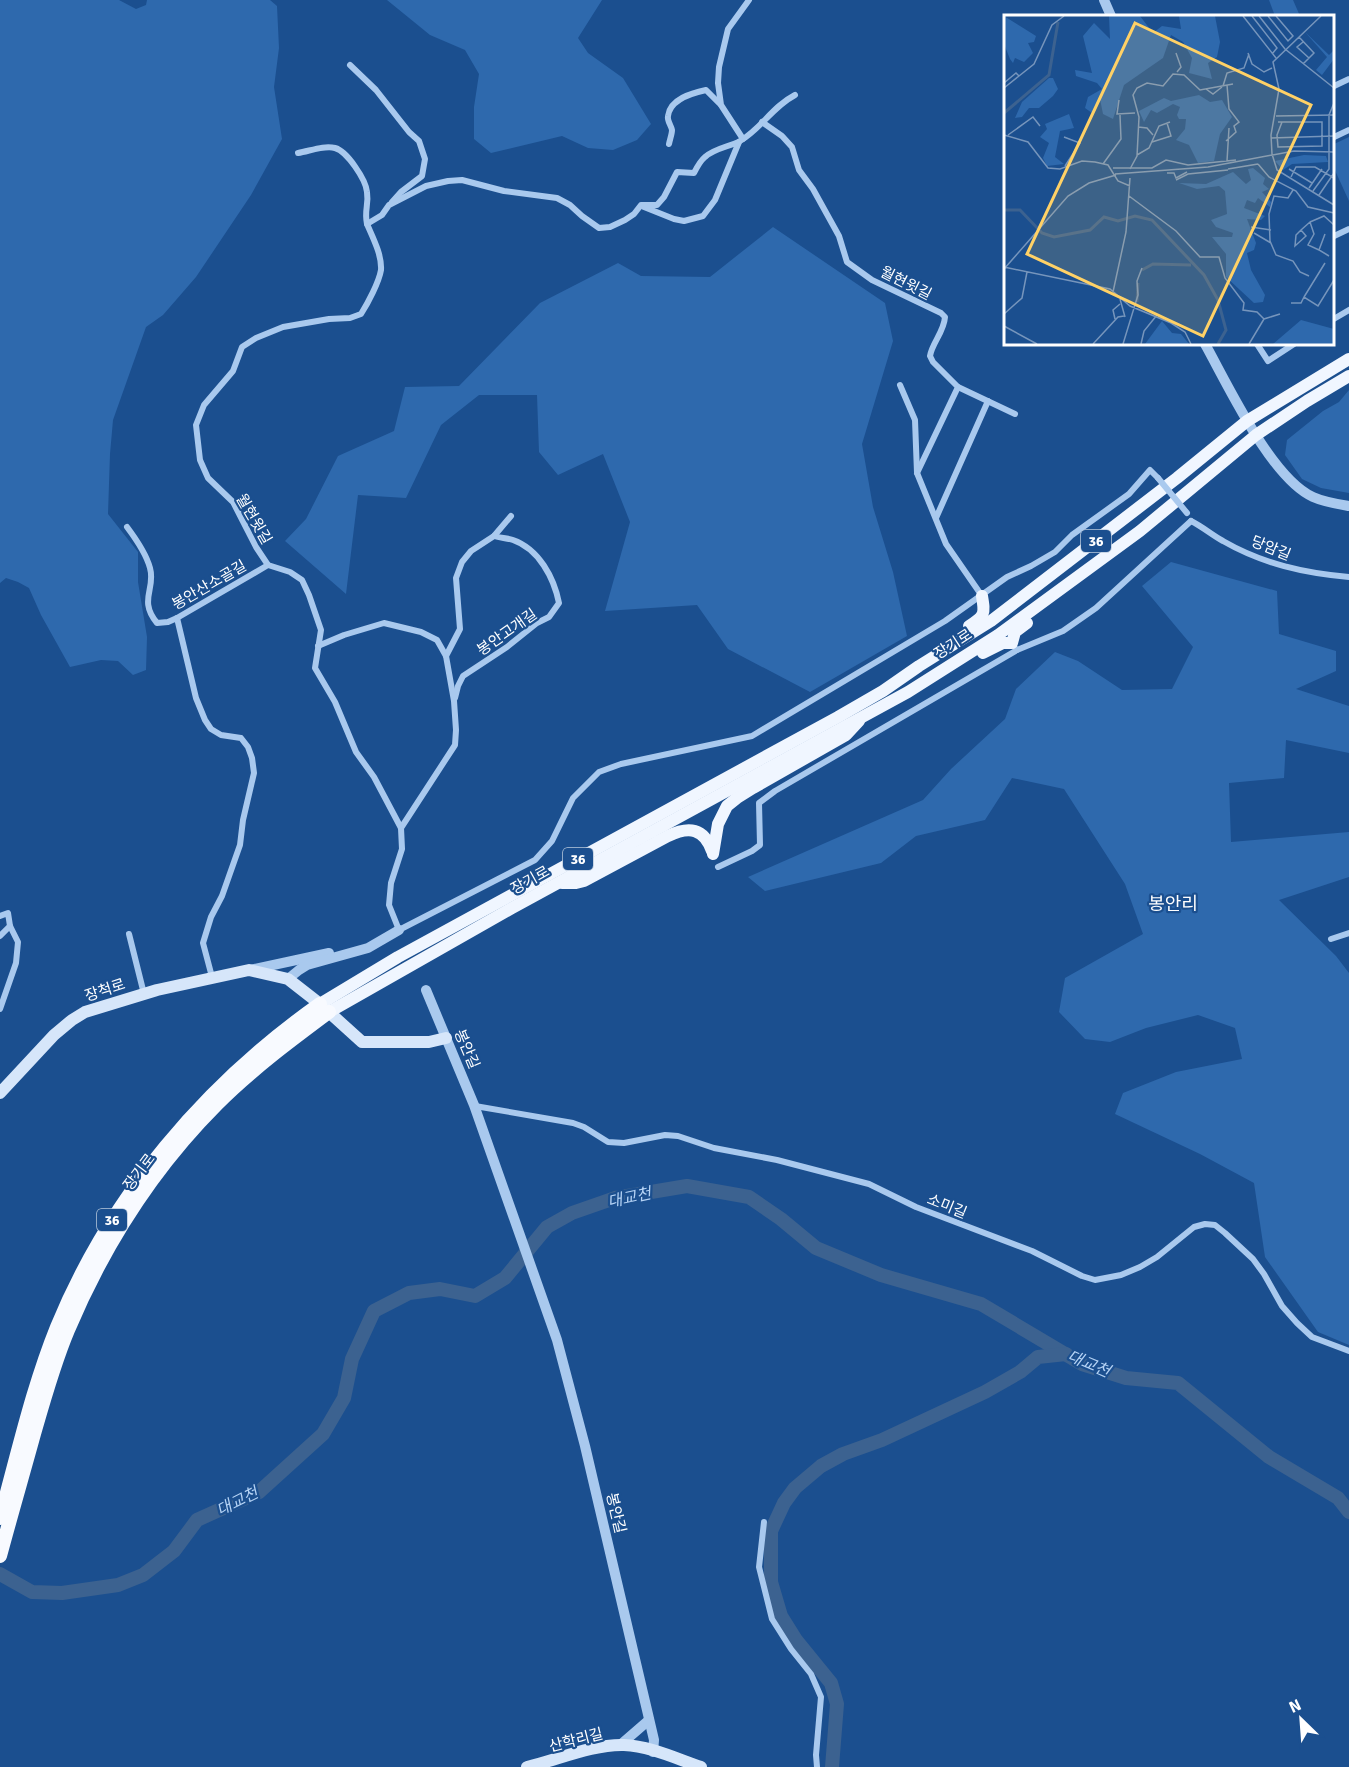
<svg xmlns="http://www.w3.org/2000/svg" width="1349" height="1767" font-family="Signika,'Noto Sans KR',sans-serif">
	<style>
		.green { fill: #2e69ad }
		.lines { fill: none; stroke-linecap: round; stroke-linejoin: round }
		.river { stroke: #3c6290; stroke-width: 14 }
		.minor { stroke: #a9c9ee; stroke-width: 6 }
		.tertiary { stroke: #a9c9ee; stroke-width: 10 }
		.secondary { stroke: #d6e6fa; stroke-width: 12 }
		.primary { stroke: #f0f6ff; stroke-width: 12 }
		.trunk { stroke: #f8faff; stroke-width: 14 }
		.minor-bridge { stroke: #a9c9ee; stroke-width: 6 }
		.labels { text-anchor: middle; stroke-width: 4.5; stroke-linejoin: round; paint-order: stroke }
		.shield { fill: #1b4f8f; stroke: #bbcadd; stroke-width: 1.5 }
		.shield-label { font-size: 14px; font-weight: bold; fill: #fff }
		.street-label { font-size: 15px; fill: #fff; stroke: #1b4f8f }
		.water-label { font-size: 16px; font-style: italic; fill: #b5d3f5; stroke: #1b4f8f }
		.quarter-label { font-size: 18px; fill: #fff; stroke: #1b4f8f }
		.inset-river { fill: none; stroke: #3c6290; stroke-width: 3 }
		.inset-road { fill: none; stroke: #7695bc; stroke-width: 1.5 }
		.view { fill: #ffd166; fill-opacity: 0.15; stroke: #ffd166; stroke-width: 3 }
		.inset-edge { fill: none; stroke: #fff; stroke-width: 3 }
	</style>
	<rect width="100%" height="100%" fill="#1b4f8f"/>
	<!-- green -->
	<g class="green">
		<path d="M0 0H119L136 9 146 5 147 0H270L277 6 279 48 274 87 282 139 251 195 196 277 163 315 146 327 113 420 110 454 108 514 138 552V582L147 637 146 670 133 675 118 661 101 660 70 667 41 615 29 588 18 582 6 578 0 583Z"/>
		<path d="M387 0H602L578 38 588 53 623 78 651 124 637 140 613 150 588 148 562 136 491 153 474 139V107L479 74 465 50 430 35Z"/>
		<path d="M1269 0H1293L1300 16H1275Z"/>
		<path d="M1349 137V201L1333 166 1332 145Z"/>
		<path d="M773 227 885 303 893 341 862 444 873 507 893 572 907 636 810 692 728 649 697 605 605 611 630 522 603 454 558 475 539 452 537 395H479L441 425 406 498 358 495 346 594 285 541 306 519 338 456 394 431 405 387 459 386 540 303 618 263 641 276 710 277Z"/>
		<path d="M1349 390V493L1321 488 1302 479 1285 455 1287 440 1323 411 1339 402Z"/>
		<path d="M1171 562 1277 591 1279 634 1336 651V671L1296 689 1349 706V753L1286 740 1284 778 1229 783 1231 842 1349 832V877L1279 900 1336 956 1349 973V1345L1318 1332 1265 1257 1254 1183 1200 1154 1115 1114 1123 1093 1176 1072 1242 1059 1235 1028 1198 1015 1146 1028 1110 1042 1085 1039 1059 1012 1065 978 1143 934 1125 884 1064 789 1012 778 985 820 916 836 881 863 765 891 748 877 923 800 951 769 1005 719 1016 689 1055 652 1078 661 1122 690 1172 689 1193 647 1142 586Z"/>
	</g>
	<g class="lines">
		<!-- river -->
		<g class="river">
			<path d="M0 1574 32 1592 62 1593 118 1585 143 1575 174 1551 197 1520 259 1492 323 1434 344 1398 352 1359 374 1311 409 1293 440 1289 475 1296 505 1278 547 1227 572 1213 615 1198 687 1186 749 1197 781 1219 816 1248 881 1275 981 1304 1082 1364 1126 1378 1178 1383 1269 1457 1338 1498 1349 1512"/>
			<path d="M832 1767 837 1704 831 1683 796 1640 781 1616 771 1582V1531L784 1503 795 1488 821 1466 843 1454 882 1440 985 1392 1020 1372 1038 1357 1066 1354"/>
		</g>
		<!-- minor -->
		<g class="minor">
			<path d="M350 65 376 90 409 132 419 141 425 159 422 176 401 192 392 202"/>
			<path d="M1332 87 1349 79"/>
			<path d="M795 95C772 107 761 129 740 141 729 147 715 148 705 157 700 161 697 167 694 173L677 172 664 197 657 205H641L634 214 625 220 610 227 599 228 582 216 570 205 557 198 504 191 462 180 448 181 426 186 389 205 382 215 367 224C373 238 382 255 381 270 379 282 368 303 361 314L350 318 329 319 283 327 256 338 242 347 233 371 204 405 196 425 200 460 208 478 233 502 256 547 268 565 290 572 302 580 309 595 321 630 315 668 335 702 356 752 374 777 401 828 402 849 391 883 389 905 399 930 535 860 552 841 573 798 599 772 621 764 752 736 945 621 1007 577 1031 566 1055 552 1072 535 1129 494 1150 470 1158 478"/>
			<path d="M762 122 782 136 792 147 799 170 813 189 839 236 847 262 872 280 941 313 945 317C944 332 932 343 930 356L933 362 958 387 917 473"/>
			<path d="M1332 138 1349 130"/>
			<path d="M743 139 721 105 718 83 719 67 728 29 749 0"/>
			<path d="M669 144C670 139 672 134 672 130 671 125 667 121 668 116 670 99 692 93 706 90L720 104"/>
			<path d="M298 153C310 151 324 145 335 148 347 151 366 180 367 192 369 205 364 210 367 224"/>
			<path d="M644 207 674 219 684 221 703 216 715 200 739 142"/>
			<path d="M1332 237 1349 229"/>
			<path d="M1332 320 1349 310"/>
			<path d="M1257 344 1268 361 1294 344"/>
			<path d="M900 385 915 420 917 473 946 544 982 596"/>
			<path d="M958 387 1015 414"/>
			<path d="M936 518 988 401"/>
			<path d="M1191 521C1203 527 1212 535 1223 541 1263 564 1304 573 1349 577"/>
			<path d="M127 527C136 539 146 553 150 568 156 589 138 600 157 623L168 622 177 618 268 565"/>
			<path d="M177 618 196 698 205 720 211 729 221 735 241 738 248 747 252 758 254 773 243 820 240 845 222 896 211 917 203 943 212 977"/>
			<path d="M318 646 344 635 384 623 421 632 437 640 446 656"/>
			<path d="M1016 649 1017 650 1063 631 1096 608 1191 521"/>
			<path d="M455 698 458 686 463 676 507 647 537 623 549 617 559 603C554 578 539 549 513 540 507 538 500 538 494 536"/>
			<path d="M401 828 455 745 456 730 454 701 446 656 460 629 456 578 462 562 471 551 494 536 511 516"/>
			<path d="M718 867 752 851 760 845 759 803 775 791 1017 650"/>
			<path d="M0 916 8 913 10 926 18 942 16 963 0 1009"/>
			<path d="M129 934 144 994"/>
			<path d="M0 936 10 926"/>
			<path d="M1331 939 1349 933"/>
			<path d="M475 1106 573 1123 584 1127 608 1142 624 1143 665 1135 678 1136 714 1148 777 1160 869 1184 916 1207 1032 1251 1082 1276 1095 1280 1121 1275 1140 1267 1157 1257 1194 1227 1205 1224 1215 1225 1225 1233 1253 1259 1264 1274 1282 1306 1297 1323 1312 1337 1349 1351"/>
			<path d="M764 1522 759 1567 772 1619 791 1649 811 1674 821 1697 816 1755 817 1767"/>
		</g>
		<!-- tertiary -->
		<g class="tertiary">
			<path d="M1104 0 1111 16"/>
			<path d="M1205 344C1228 385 1271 478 1313 497 1324 502 1337 504 1349 506"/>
			<path d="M250 970 329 953"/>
			<path d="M288 979 299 970 307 965 368 948 399 930"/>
			<path d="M426 990 474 1105 557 1340 585 1446 647 1710 654 1740 653 1752"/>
			<path d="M619 1746 649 1720"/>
		</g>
		<!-- secondary -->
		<g class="secondary">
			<path d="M0 1093 54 1035 72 1020 85 1012 157 990 249 970 288 979 320 1004 362 1042H429L446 1038"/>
			<path d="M527 1767C557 1760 593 1744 624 1745 650 1746 677 1759 701 1767"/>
		</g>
		<!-- primary -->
		<g class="primary">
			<path d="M969 626C985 616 985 614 982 596"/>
			<path d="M983 653 1003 643H1012L1015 632 1027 623"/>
			<path d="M713 854 718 824 727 806 737 798 753 788 846 735 859 721"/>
			<path d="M562 883H576L584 881 668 836C689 826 704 828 712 851"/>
			<path d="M320 1004 398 957 838 717 883 691 919 666 991 621 1177 478 1247 421 1349 359"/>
			<path d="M329 1012 512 908 908 692 998 635 1140 531 1256 435 1307 401 1349 376"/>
		</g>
		<!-- trunk -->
		<g class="trunk">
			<path d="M0 1518C18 1454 32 1389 57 1327 111 1196 205 1085 320 1004"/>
			<path d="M0 1556C11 1515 23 1474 34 1434 44 1399 54 1363 68 1330 103 1247 153 1168 217 1104 251 1070 290 1041 329 1012"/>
		</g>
		<!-- minor-bridge -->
		<path class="minor-bridge" d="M1158 478 1187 513"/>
	</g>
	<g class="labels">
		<!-- shield labels -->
		<g class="shield">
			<rect x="1081" y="530" width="30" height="22" rx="4.5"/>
			<rect x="563" y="848" width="30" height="22" rx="4.5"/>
			<rect x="97" y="1209" width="30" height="22" rx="4.5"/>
		</g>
		<g class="shield-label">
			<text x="1096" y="546">36</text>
			<text x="578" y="864">36</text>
			<text x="112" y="1225">36</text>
		</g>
		<!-- street labels -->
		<g class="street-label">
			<text transform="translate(906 283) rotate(27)" y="5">월현윗길</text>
			<text transform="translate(254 519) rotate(60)" y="5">월현윗길</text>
			<text transform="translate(1271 548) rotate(22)" y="5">당암길</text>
			<text transform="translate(209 585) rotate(-30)" y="5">봉안산소골길</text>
			<text transform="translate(507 632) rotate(-35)" y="5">봉안고개길</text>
			<text transform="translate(953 644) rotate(-33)" y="5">장기로</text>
			<text transform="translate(530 880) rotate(-29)" y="5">장기로</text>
			<text transform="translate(105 990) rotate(-18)" y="5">장척로</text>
			<text transform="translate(467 1049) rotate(67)" y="5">봉안길</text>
			<text transform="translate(139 1172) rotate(-53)" y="5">장기로</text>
			<text transform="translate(947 1206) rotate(22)" y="5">소미길</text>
			<text transform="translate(616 1513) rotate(77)" y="5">봉안길</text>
			<text transform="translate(576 1740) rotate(-14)" y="5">산학리길</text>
		</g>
		<!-- water labels -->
		<g class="water-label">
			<text transform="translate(629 1197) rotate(-12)" y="6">대교천</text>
			<text transform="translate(1089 1363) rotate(23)" y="6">대교천</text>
			<text transform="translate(237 1501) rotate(-27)" y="6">대교천</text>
		</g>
		<!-- quarter labels -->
		<g class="quarter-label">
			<text x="1173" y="910">봉안리</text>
		</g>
	</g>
	<!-- overview -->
	<g transform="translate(1004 15)">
		<rect width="330" height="330" fill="#1b4f8f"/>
		<path d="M0 1 32 21 30 27 24 28 29 38 20 47 11 43 9 48 6 44 0 29ZM105 1H136L149 18 158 11 177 14 175 1H211L216 27 213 42 204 48 208 64 185 58 188 43 179 27 167 20 159 43 120 70 109 104 99 99 96 84 88 98 81 93 84 82 98 74 93 68 72 61 71 55 88 58 79 21 90 8 106 24ZM301 17 325 40 330 35V44L318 60 312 55 323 42ZM45 63H49L54 74 49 81 35 93H25L18 102 11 103 18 87ZM195 80 206 87 218 85 228 102 216 119 210 146 194 148 185 130 172 125 181 114 182 104H175L173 100 176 92 169 89 153 98 147 95 140 107 135 96 160 83 167 86ZM65 99 70 113 56 116 51 142 60 149 43 151 39 143 45 128 36 122 43 114 41 109ZM300 140 322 141 324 147 288 149 279 155 271 146ZM249 153 261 163 259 169 265 174 258 177 267 187 266 192 254 183 251 188 243 185 240 193 261 201 257 205 243 204 252 228 250 235 243 238 247 255 261 280 259 287 250 288 222 262V239L208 222H228L229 218 212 212 207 205 223 199 221 176 215 171 193 174 175 168 202 169 229 157 242 169 247 165 244 154ZM297 305 330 314V329H269ZM158 306 168 318 177 319 185 329H141Z" fill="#2e69ad"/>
		<path class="inset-river" d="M0 98 45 60 54 7M0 195H16L38 218 50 222 86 215 100 202 114 206 131 201 148 205 200 260 214 285 222 315 214 329M138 255 149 249 187 250M133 287 134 268"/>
		<path class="inset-road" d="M239 1 272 43M248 1 273 33 268 39M255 1 281 34 330 73M264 1 284 26 289 21 272 1M317 1 269 47 275 74 267 120 268 139 273 155 330 190M295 22 310 38 299 49M299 27 293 32 305 43M172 38 177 52 173 57M244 38 248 49 260 57 268 53M0 68 12 58 15 61M219 71 223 58 240 53 245 39M0 73 30 49 48 10 60 1M202 74 209 79 218 72M115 85 113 99 131 98M272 101 330 100M274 107H318V131L274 132 273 120 278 107M134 112 143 113 149 120M0 120 24 127 44 153 56 154 78 146 91 147 104 150 114 166 126 171M4 120 29 102 36 111M60 122 76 128 61 151M267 123 330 121M222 126 232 117 230 111 235 107 225 94 223 70M148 127 167 121 163 108M133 140 145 133 155 111 166 107M223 146 225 113M99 149 117 124 116 100M254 149 265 162 292 176 304 192 330 198M109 153H148L162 145 184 150 232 145M126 154 133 141 135 102 129 80 133 73 143 68 159 71 169 59 180 60 196 75 229 69M224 154 254 149M285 154 308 168M163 158H170L172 163 183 157M111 159 204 152 290 136 330 137M287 162 292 152H311L330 163M172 165 184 159 224 155M305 173 318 154M289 175 284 183 270 181 265 199 266 226 272 240 289 246 296 257 305 261M309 176 325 154V100L330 88M315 180 330 158M125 181 172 216 196 242H215L221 263 240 288 239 295 253 297 260 304M306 207 320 201 330 210M247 212 267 215M297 215 302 221 291 231 292 220 297 215 306 207 310 219 304 230 315 235M250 218 267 228M321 219 315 235 325 241M0 252 106 274 126 291 167 308 181 317 187 329M0 254 64 181 85 168 112 160M109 277 122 217 126 163M300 282 321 248M116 284 121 302M287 288H297L300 282 314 291 330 265M0 299 18 283 23 257M111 304 109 295 116 289M0 311 33 329M89 329 114 302 120 301M119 329 134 280 133 266 138 253M137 329 140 316 153 300M245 329 260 304 276 299"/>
		<path class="view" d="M131 8 307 90 199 321 23 239Z"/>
		<rect width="330" height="330" class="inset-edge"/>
	</g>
	<!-- north arrow -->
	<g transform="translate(1301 1719) rotate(335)" stroke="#1b4f8f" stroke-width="4.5" paint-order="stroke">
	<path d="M0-4.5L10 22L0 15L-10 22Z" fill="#ffffff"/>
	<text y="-9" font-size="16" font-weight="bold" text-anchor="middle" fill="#ffffff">N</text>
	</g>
</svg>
